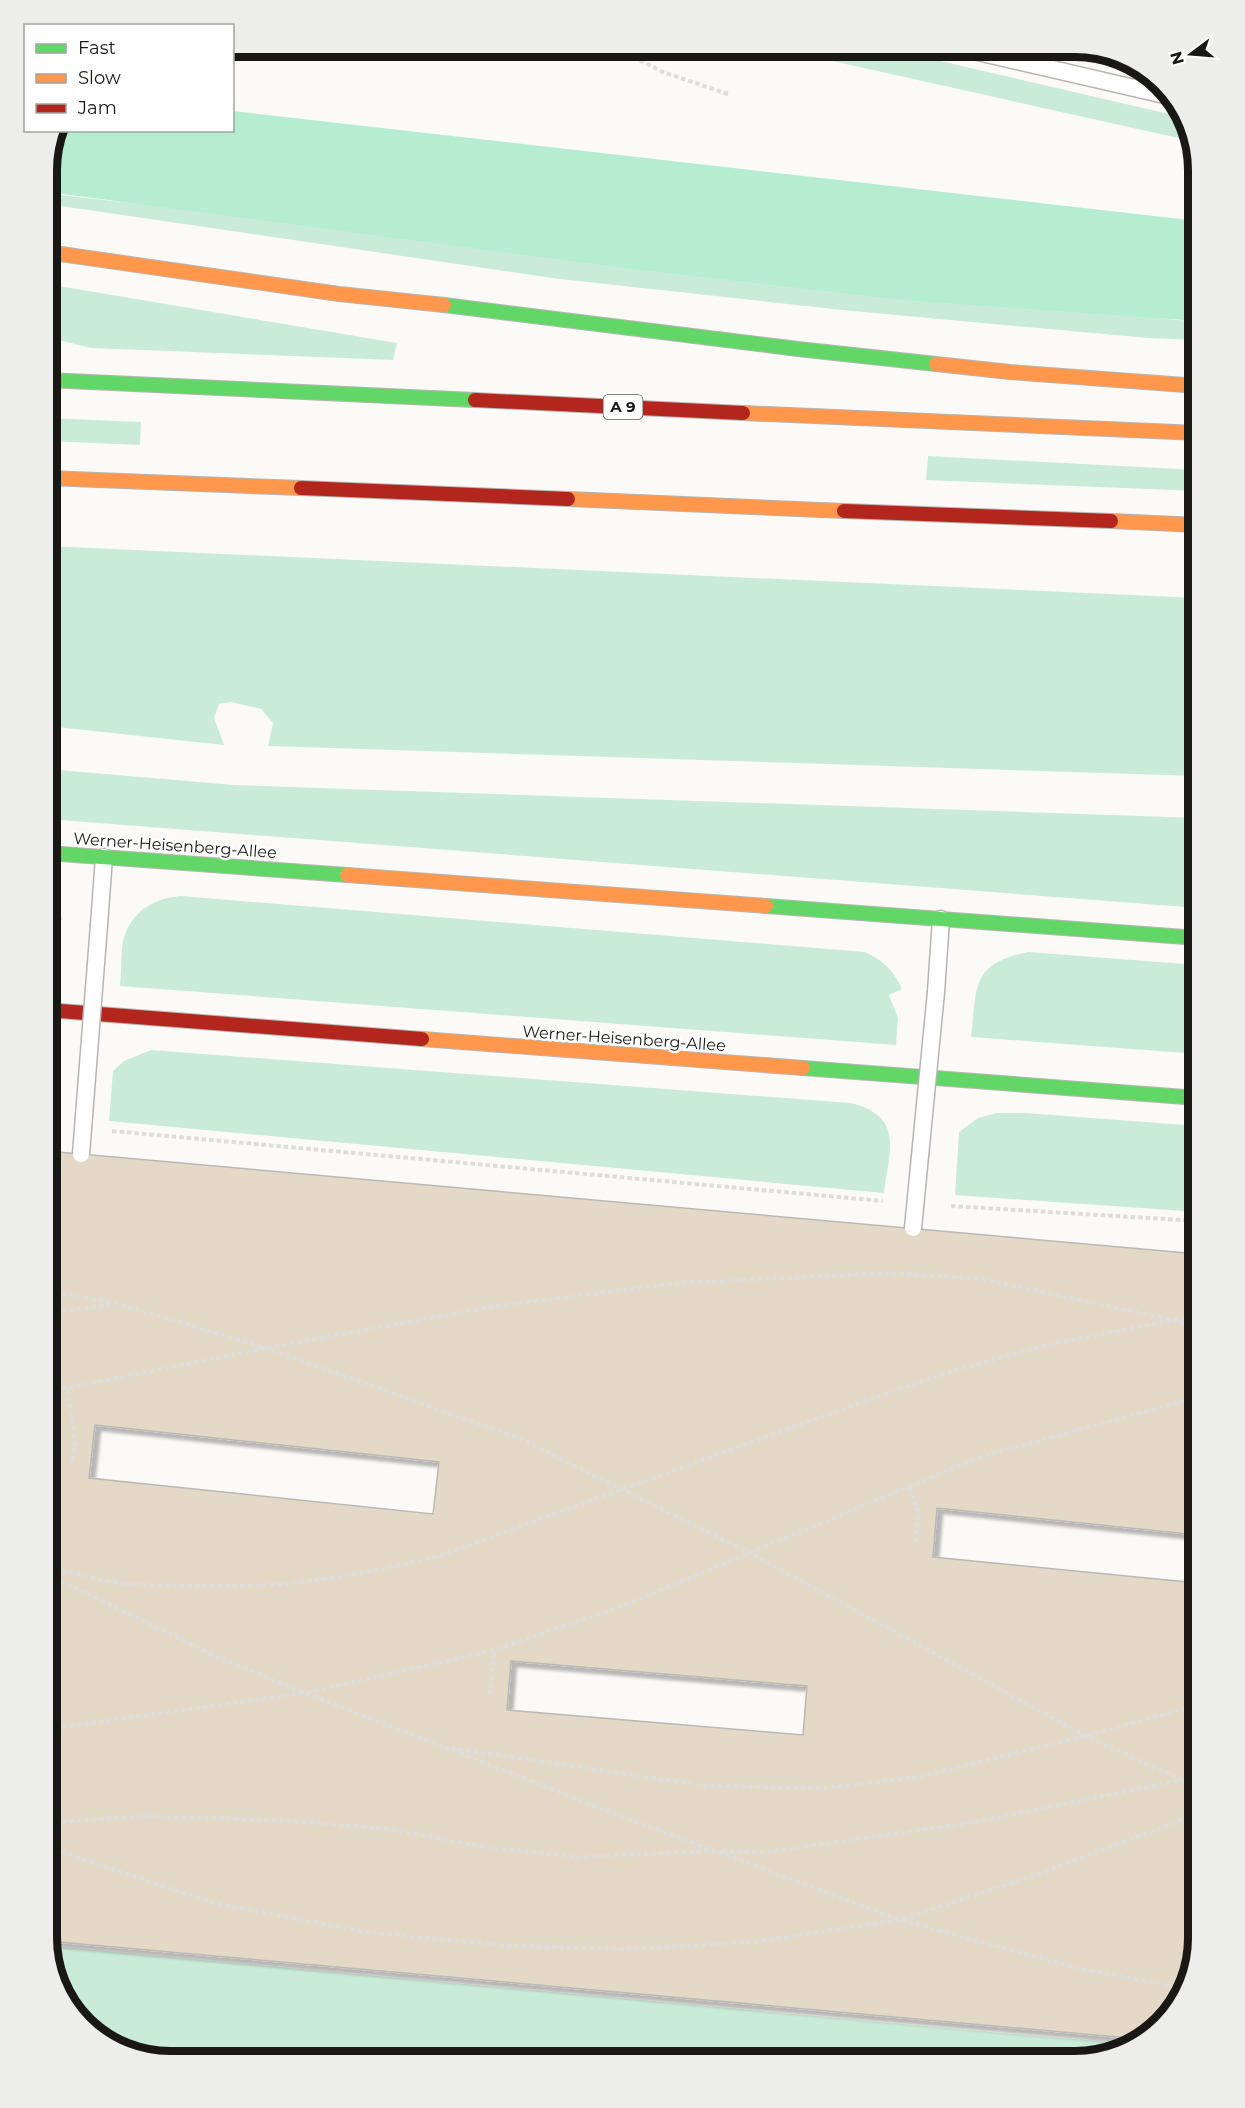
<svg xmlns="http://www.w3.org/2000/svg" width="1245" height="2108" font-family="Montserrat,sans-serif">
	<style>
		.green { fill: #caebd8 }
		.forest { fill: #b6edd0 }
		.building { fill: #e4d8c7; stroke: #bbb9b6; stroke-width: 1.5; fill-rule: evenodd; filter: url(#shadow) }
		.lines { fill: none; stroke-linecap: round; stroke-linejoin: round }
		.lane-casing { stroke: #b7b5b3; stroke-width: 19 }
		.fast-casing { stroke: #b7b5b3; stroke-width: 16 }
		.slow-casing { stroke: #b7b5b3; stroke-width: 16 }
		.jam-casing { stroke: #b7b5b3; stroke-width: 16 }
		.path { stroke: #dddddc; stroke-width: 4; stroke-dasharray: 4.5 3; stroke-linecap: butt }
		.lane { stroke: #fffefe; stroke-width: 16 }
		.fast { stroke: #63d668; stroke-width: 14 }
		.slow { stroke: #ff974d; stroke-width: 14 }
		.jam { stroke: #b3261e; stroke-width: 14 }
		.lane-bridge-casing { stroke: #b7b5b3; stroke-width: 19; stroke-linecap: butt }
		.lane-bridge { stroke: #fffefe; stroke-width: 16 }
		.labels { text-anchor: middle; stroke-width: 5; stroke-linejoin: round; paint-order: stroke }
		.shield { fill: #fff; stroke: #5f5d5b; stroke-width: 1.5 }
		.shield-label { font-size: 15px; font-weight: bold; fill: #1a1815 }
		.street-label { font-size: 16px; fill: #1a1815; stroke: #fff }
		.rim { fill: none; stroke: #1a1815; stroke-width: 8 }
	</style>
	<defs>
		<filter id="shadow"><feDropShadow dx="5.5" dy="5.5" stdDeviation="1.5" flood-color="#0004"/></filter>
	</defs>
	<rect width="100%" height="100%" fill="#fcfaf7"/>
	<!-- green -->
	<g class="green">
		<path d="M769 47H880L1186 118 1192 141Z"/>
		<path d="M47 192 60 195 1177 320 1198 321V340L1148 338 852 311 560 279 47 204Z"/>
		<path d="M47 284 397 343 393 360 91 348 58 340 49 325 47 324Z"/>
		<path d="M47 418 141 422 140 445 47 441Z"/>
		<path d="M928 456 1198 470V491L926 480Z"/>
		<path d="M47 546 1198 598V776L268 746 273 723 261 709 231 702 219 704 214 718 224 745 47 726Z"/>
		<path d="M47 769 234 785 1198 818V908L47 819Z"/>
		<path d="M47 894 56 903 62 919 56 927 61 938 60 983 47 982Z"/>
		<path d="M181 896 865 952C883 960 894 971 902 989L889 995 898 1018 896 1045 120 986C122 972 120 947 125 934 135 909 156 898 181 896Z"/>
		<path d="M1028 952 1198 965V1054L971 1037C977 987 970 964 1028 952Z"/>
		<path d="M151 1050 851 1103C905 1117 889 1151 884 1193L109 1121 113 1071 124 1061Z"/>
		<path d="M47 1066C54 1083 53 1097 51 1115H47Z"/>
		<path d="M997 1113H1026L1198 1126V1212L955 1195 959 1132 978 1118Z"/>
		<path d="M48 1946 1012 2034 1134 2044 1129 2049 1075 2061H162L101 2040 59 1992Z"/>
	</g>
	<!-- forest -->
	<path class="forest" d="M233 111 1198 221V321L904 300 632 269 47 192V162L54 131 232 130Z"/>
	<!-- building -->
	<path class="building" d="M47 1151 1198 1254V1535L937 1508 933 1557 1198 1583V1938L1178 2006 1140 2039 47 1941ZM95 1425 439 1462 433 1514 89 1478ZM511 1661 807 1686 803 1735 507 1710Z"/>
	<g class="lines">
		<defs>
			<g id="lane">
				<path d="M956 47 1169 96"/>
				<path d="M99 925 104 857"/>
				<path d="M936 992 941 919"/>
			</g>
			<g id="fast">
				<path d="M444 305 798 349 936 364"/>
				<path d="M47 380 475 400"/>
				<path d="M47 853 347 875"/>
				<path d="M766 906 1198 938"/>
				<path d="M803 1068 1198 1098"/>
			</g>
			<g id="slow">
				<path d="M47 252 339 294 444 305"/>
				<path d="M936 364 1010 372 1198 386"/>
				<path d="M743 413 1198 433"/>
				<path d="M47 478 301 488"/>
				<path d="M568 499 844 511"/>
				<path d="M1111 521 1198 525"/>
				<path d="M347 875 766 906"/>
				<path d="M422 1039 803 1068"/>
			</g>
			<g id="jam">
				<path d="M475 400 743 413"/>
				<path d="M301 488 568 499"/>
				<path d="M844 511 1111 521"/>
				<path d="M47 1010 422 1039"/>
			</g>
		</defs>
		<!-- lane casing -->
		<use href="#lane" class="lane-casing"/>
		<!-- fast casing -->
		<use href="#fast" class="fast-casing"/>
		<!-- slow casing -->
		<use href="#slow" class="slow-casing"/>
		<!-- jam casing -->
		<use href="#jam" class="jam-casing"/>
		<!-- path -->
		<g class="path">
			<path d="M613 47 663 72 728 94"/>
			<path d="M47 1126H50"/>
			<path d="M112 1131 883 1201"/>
			<path d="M951 1206 1198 1221"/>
			<path d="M47 1291 119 1304 266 1348 521 1439 750 1553 1086 1736 1198 1787"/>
			<path d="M47 1313 115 1304"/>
			<path d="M67 1389 75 1439 72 1466"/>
			<path d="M47 1392 266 1348 496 1306 678 1283 893 1273 982 1279 1173 1320 1198 1329"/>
			<path d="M909 1487 918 1512 916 1542"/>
			<path d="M47 1567 121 1584 214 1586 288 1584 357 1574 436 1557 862 1402 956 1370 1042 1346 1173 1320 1198 1317"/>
			<path d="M47 1574 219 1658 305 1693 613 1813 900 1920 1077 1968 1183 1988"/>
			<path d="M490 1695 494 1651"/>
			<path d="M47 1729 305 1693 494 1650 622 1606 980 1457 1198 1397"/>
			<path d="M451 1748 708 1786 825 1788 917 1777 1086 1736 1198 1705"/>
			<path d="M47 1823 142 1816 211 1818 291 1821 388 1829 484 1847 578 1857 715 1851"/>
			<path d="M47 1847 213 1903 365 1932 512 1946 628 1949 754 1942 900 1920 1038 1874 1198 1814"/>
			<path d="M722 1851 767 1852 975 1822 1182 1780"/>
		</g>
		<!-- lane -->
		<use href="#lane" class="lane"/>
		<!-- fast -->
		<use href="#fast" class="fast"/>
		<!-- slow -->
		<use href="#slow" class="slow"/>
		<!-- jam -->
		<use href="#jam" class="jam"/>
		<defs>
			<g id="lane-bridge">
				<path d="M81 1154 99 925"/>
				<path d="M913 1228 936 992"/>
			</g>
		</defs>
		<!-- lane-bridge casing -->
		<use href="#lane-bridge" class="lane-bridge-casing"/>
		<!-- lane-bridge -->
		<use href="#lane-bridge" class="lane-bridge"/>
	</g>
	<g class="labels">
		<!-- shield labels -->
		<rect class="shield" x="603.5" y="395" width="39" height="24" rx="4.5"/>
		<g class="shield-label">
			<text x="623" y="412">A 9</text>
		</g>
		<!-- street labels -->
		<g class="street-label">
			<text transform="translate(175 845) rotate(4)" y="6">Werner-Heisenberg-Allee</text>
			<text transform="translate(624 1038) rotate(4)" y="6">Werner-Heisenberg-Allee</text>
		</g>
	</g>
	<!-- crop -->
	<path d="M0 0H1245V2108H0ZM170 57H1075A113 113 0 0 1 1188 170V1938A113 113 0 0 1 1075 2051H170A113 113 0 0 1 57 1938V170A113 113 0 0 1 170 57Z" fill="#ededec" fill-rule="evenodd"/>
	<path class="rim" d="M170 57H1075A113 113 0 0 1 1188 170V1938A113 113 0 0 1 1075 2051H170A113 113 0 0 1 57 1938V170A113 113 0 0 1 170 57Z"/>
	<!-- legend -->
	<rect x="24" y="24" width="210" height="108" fill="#ffffff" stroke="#a3a3a1" stroke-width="1.5"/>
	<rect x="36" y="44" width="30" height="9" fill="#63d668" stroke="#a3a3a1" stroke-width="1.5"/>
	<text x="78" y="54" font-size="18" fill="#1a1815">Fast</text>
	<rect x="36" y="74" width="30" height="9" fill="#ff974d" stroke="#a3a3a1" stroke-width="1.5"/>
	<text x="78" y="84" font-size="18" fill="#1a1815">Slow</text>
	<rect x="36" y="104" width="30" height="9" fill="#b3261e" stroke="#a3a3a1" stroke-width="1.5"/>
	<text x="78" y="114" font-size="18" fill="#1a1815">Jam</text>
	<!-- north arrow -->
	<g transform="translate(1191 54) rotate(254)" stroke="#ffffff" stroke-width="4.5" paint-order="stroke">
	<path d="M0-4.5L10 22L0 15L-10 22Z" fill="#1a1815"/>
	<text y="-9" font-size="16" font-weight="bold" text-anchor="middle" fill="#1a1815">N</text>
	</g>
</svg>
